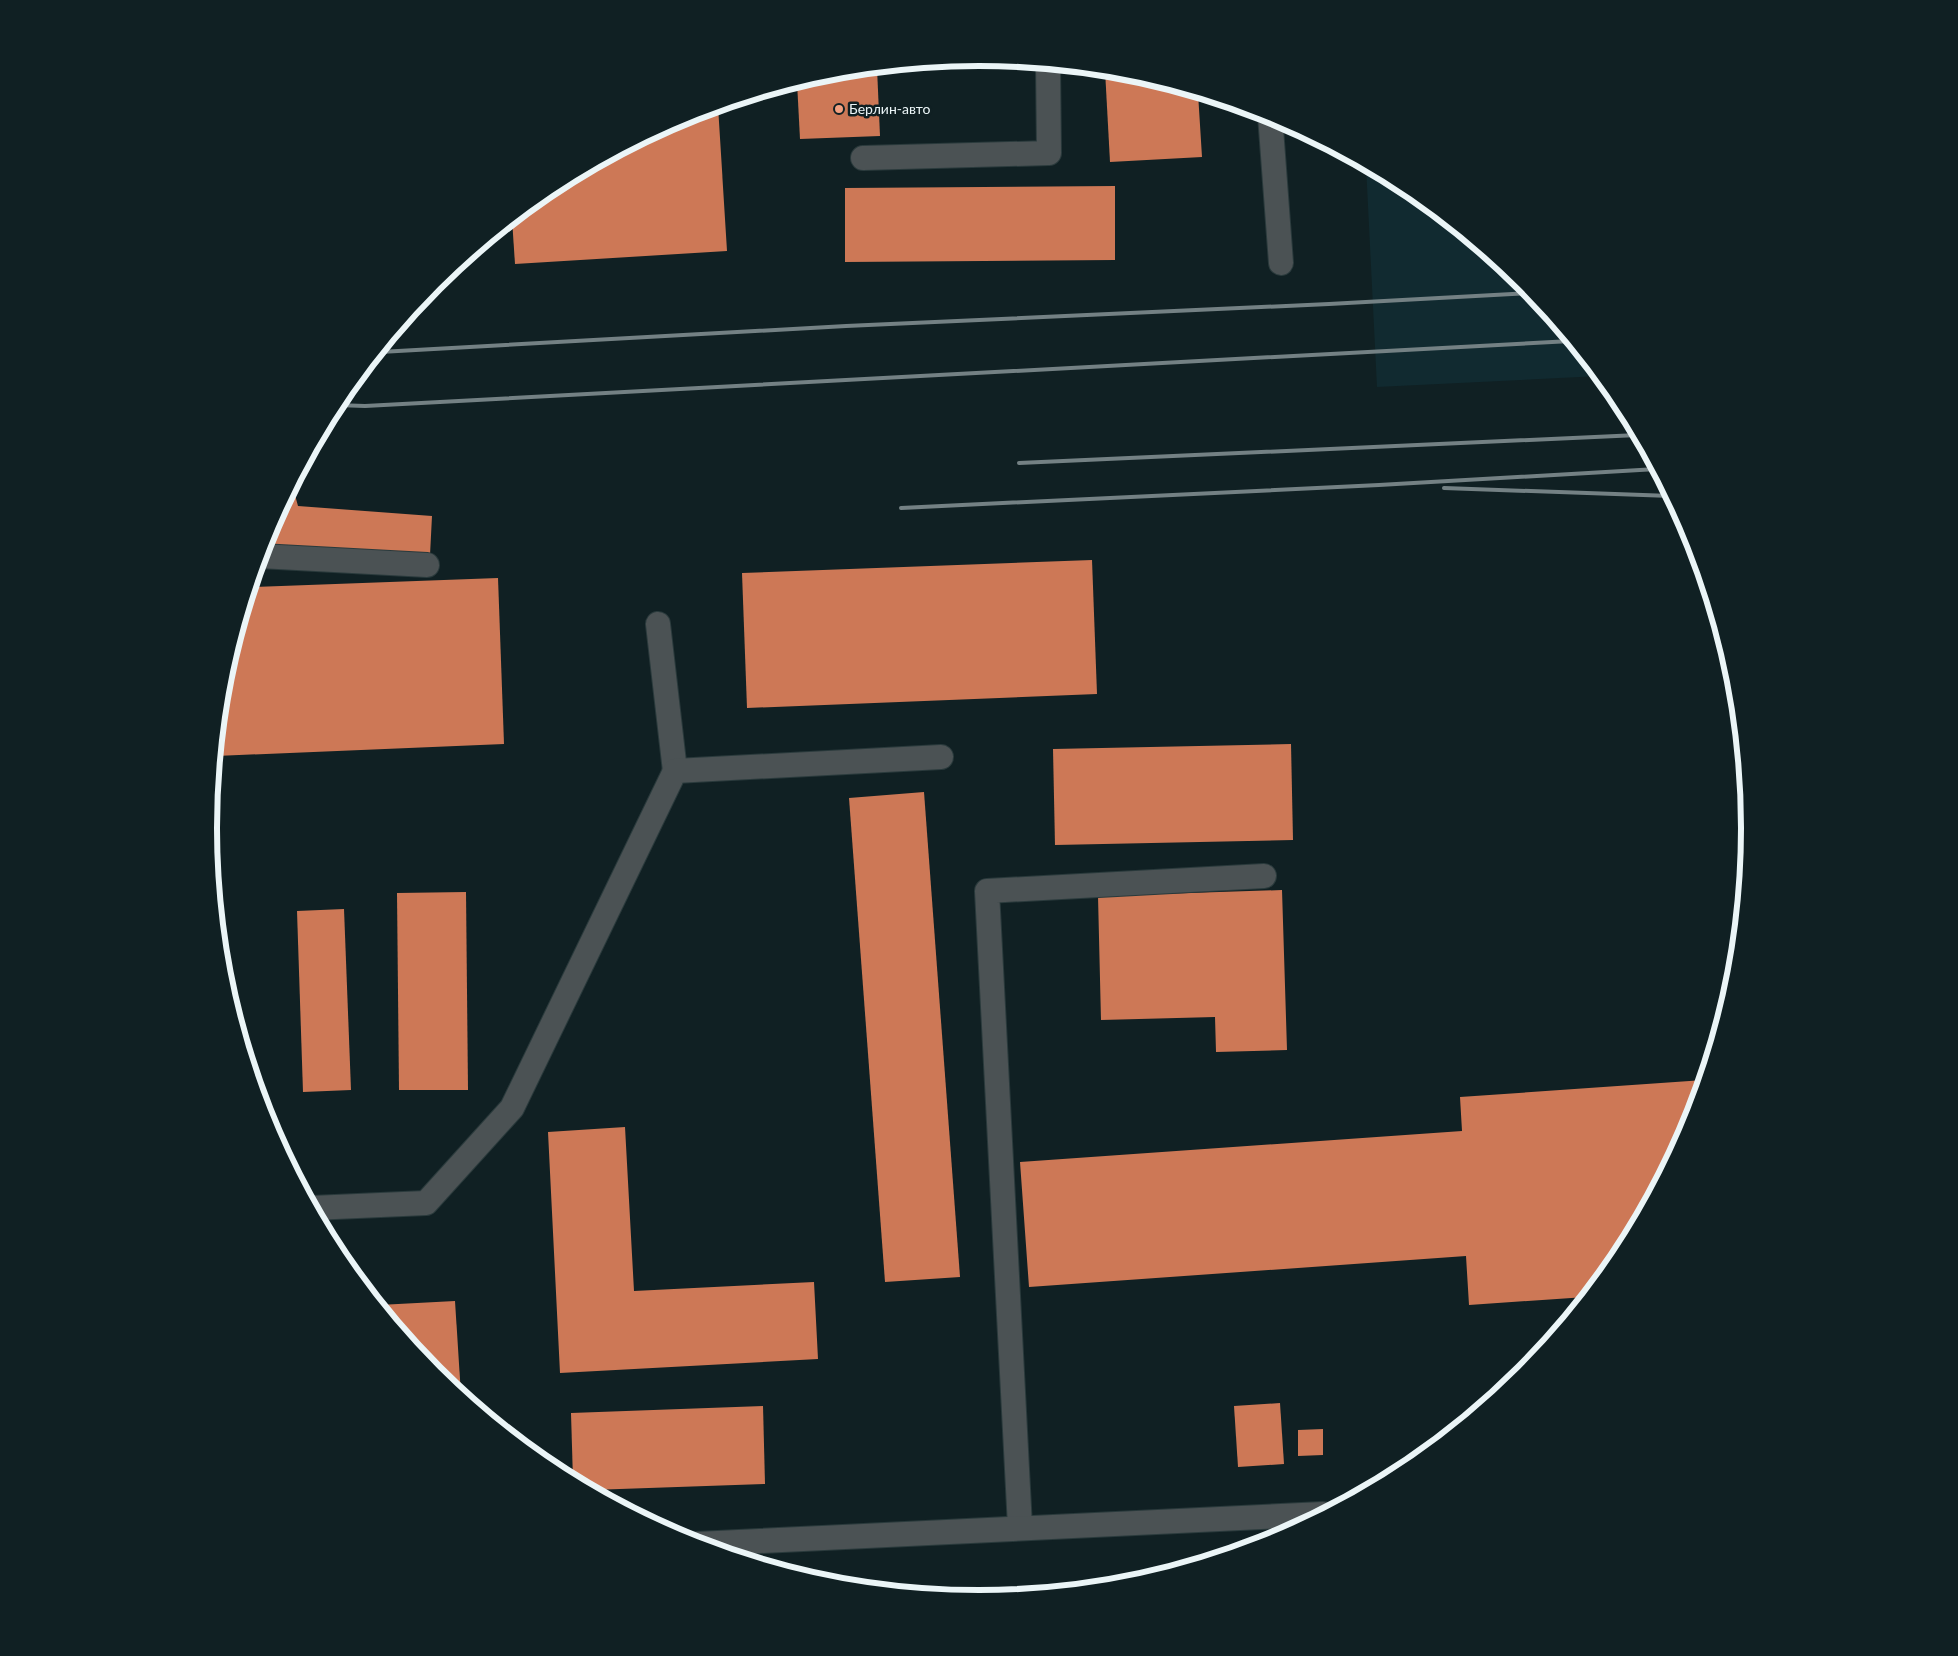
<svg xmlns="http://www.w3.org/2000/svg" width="1958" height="1656" font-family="Lato,sans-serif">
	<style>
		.built { fill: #112a30 }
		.building { fill: #cd7856 }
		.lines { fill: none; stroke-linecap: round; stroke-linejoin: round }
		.service-casing { stroke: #2a3a3c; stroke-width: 26 }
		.service { stroke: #4b5254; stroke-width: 24 }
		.rail { stroke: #748184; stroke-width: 4 }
		.poi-dot { fill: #f2a080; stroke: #102023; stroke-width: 2 }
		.labels { text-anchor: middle; stroke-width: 5; stroke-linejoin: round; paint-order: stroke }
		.poi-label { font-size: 14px; fill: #ebf5f7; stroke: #102023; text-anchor: start }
		.rim { fill: none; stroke: #ebf5f7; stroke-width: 6 }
	</style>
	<rect width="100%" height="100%" fill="#102023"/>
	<!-- built -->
	<path class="built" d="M1366 165 1407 188 1524 283 1600 376 1377 387Z"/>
	<!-- building -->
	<g class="building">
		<path d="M877 68 880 136 800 139 797 82 829 72Z"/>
		<path d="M1105 70 1130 72 1198 93 1202 157 1110 162Z"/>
		<path d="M718 106 727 251 515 264 512 219 551 187 684 116Z"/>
		<path d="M1115 186V260L845 262V188Z"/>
		<path d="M287 495H295L298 506 432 516 430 555 263 548 267 533Z"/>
		<path d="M1092 560 1097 694 747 708 742 573Z"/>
		<path d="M498 578 504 744 216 756 223 677 251 587Z"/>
		<path d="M1291 744 1293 840 1055 845 1053 749Z"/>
		<path d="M924 792 960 1277 885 1282 849 798Z"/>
		<path d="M1282 890 1287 1050 1216 1052 1215 1017 1101 1020 1098 896Z"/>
		<path d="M466 892 468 1090H399L397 893Z"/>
		<path d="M344 909 351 1090 303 1092 297 911Z"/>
		<path d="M1704 1080 1691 1123 1619 1256 1586 1297 1469 1305 1466 1256 1029 1287 1020 1162 1462 1131 1460 1097Z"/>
		<path d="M625 1127 634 1291 814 1282 818 1359 560 1373 548 1132Z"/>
		<path d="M455 1301 461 1395 434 1373 379 1305Z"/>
		<path d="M1280 1403 1284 1464 1238 1467 1234 1406Z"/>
		<path d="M763 1406 765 1484 591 1490 573 1480 571 1413Z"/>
		<path d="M1323 1429V1455L1298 1456V1430Z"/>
	</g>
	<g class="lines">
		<defs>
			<g id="service">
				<path d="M1270 115 1281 263"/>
				<path d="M863 158 1049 153 1048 64"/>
				<path d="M260 556 427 565"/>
				<path d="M658 624 675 771"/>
				<path d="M312 1208 426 1203 512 1108 675 771 941 757"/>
				<path d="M1020 1527 987 891 1264 876"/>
				<path d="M697 1544 1323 1514"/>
			</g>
		</defs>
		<!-- service casing -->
		<use href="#service" class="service-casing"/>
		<!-- service -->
		<use href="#service" class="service"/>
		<!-- rail -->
		<g class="rail">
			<path d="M380 352 846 326 1329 304 1532 293"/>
			<path d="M336 405 365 406 1571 341"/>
			<path d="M1019 463 1638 435"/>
			<path d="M1444 488 1671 496"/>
			<path d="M901 508 1379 485 1657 469"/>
		</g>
	</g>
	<!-- markers -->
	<circle class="poi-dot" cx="839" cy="109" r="5"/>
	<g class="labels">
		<!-- poi labels -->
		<g class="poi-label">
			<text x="849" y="114">Берлин-авто</text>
		</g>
	</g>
	<!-- crop -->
	<path d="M0 0H1958V1656H0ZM217 828a762 762 0 1 1 1524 0a762 762 0 1 1-1524 0Z" fill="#102023" fill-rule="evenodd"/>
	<path class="rim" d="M217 828a762 762 0 1 1 1524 0a762 762 0 1 1-1524 0Z"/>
</svg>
